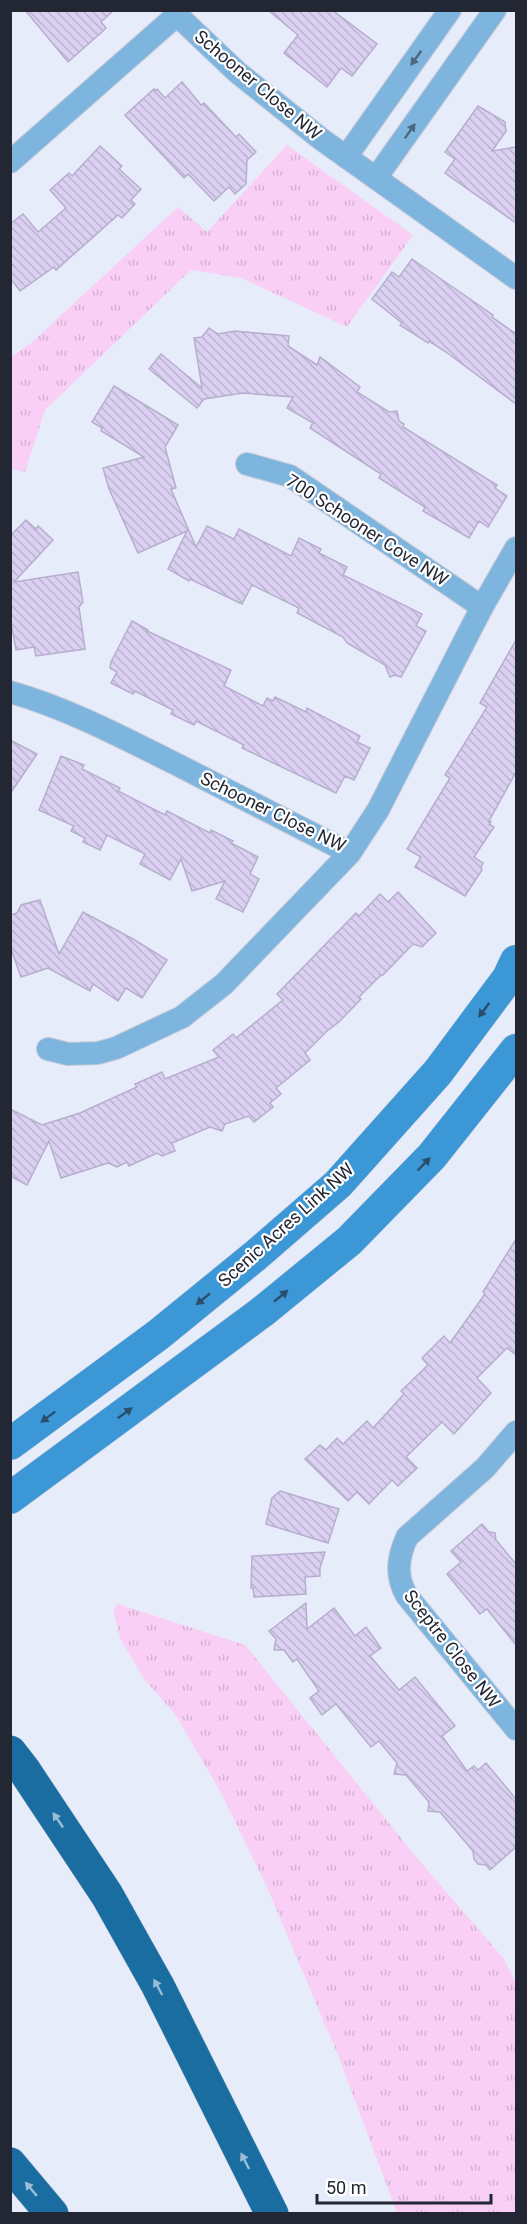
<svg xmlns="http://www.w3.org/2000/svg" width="527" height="2224" font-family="Roboto,sans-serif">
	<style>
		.park { fill: url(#park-tufts) }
		.building { fill: url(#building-back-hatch); stroke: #b7adce; stroke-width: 1.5 }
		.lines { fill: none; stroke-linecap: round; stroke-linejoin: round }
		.street-casing { stroke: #c4c9d6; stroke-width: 24 }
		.secondary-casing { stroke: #c4c9d6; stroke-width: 33 }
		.highway-casing { stroke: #c4c9d6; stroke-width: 34 }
		.street { stroke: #7eb5df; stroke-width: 22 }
		.secondary { stroke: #3b97d6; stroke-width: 32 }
		.highway { stroke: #196da1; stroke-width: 33 }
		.oneway { fill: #4c6780 }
		.oneway2 { fill: #2b4e6c }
		.oneway3 { fill: #98bdd5 }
		.labels { text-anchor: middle; stroke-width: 4.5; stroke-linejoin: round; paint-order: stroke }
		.street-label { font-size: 18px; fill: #232733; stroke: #fff }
	</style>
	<defs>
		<pattern id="park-tufts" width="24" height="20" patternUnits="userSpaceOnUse" patternTransform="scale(1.5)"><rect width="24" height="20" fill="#f9cff6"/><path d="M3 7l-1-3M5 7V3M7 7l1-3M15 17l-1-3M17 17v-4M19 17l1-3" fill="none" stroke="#d5b2d3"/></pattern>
		<pattern id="building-back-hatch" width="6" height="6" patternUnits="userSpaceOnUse" patternTransform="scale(1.5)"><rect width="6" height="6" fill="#dbd0f2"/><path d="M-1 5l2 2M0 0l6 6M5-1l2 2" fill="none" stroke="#bcb3d0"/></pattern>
	</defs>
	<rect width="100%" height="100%" fill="#e7ecfa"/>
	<!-- park -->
	<g class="park">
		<path d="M287 145 413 235 347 327 241 278 191 270 45 410 25 472 11 469V357L31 343 178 207 207 232Z"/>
		<path d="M118 1604 245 1645 418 1859 504 1959 516 1983V2213H397L338 2055 266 1885 220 1791 175 1714 144 1679 121 1640 113 1611Z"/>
	</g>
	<!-- building -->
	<g class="building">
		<path d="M25 10H114L101 22 106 28 103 31 68 62Z"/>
		<path d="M268 10H332L377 44 352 76 341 68 327 87 284 53 298 35Z"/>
		<path d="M182 82 201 105 204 103 236 137 239 134 256 152 247 160 246 184 235 194 229 187 214 201 188 174 184 178 125 115 154 89 155 91 157 89 165 98Z"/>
		<path d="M478 106 505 122 506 131 492 151 516 147V223L445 173 455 159 445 152Z"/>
		<path d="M100 146 122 166 119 169 141 189 131 200 135 204 122 218 118 215 56 270 54 267 20 291 10 278V224L23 214 38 232 66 208 50 190 69 173 72 176Z"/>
		<path d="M412 259 493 315 492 317 516 334V404L446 352 429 341 428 343 400 325 402 323 372 299 392 272 399 277Z"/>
		<path d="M209 328 218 334 235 331 289 336 288 346 317 365 320 357 360 387 357 392 389 412 397 411 399 421 404 424 403 427 497 485 495 488 507 496 488 527 479 521 469 538 423 511 425 507 379 478 381 474 310 428 313 423 287 408 293 397 243 393 204 399 197 408 149 369 161 354 202 388 194 338 202 337Z"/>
		<path d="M114 386 178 425 165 447 176 488 171 489 196 547 207 526 234 539 239 529 291 556 299 538 321 549 319 553 347 567 343 575 422 614 416 626 426 631 401 677 395 675 390 677 385 665 347 643 343 637 297 613 299 608 252 585 242 604 190 579 189 581 168 569 187 531 138 553 109 489 103 468 144 457 101 431 102 428 92 422Z"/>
		<path d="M26 520 36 529 38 526 53 540 14 582 78 572 83 602 79 607 85 649 36 656 34 647 16 650 10 617V536Z"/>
		<path d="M132 621 148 630 147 631 231 670 224 686 263 706 267 698 273 701 275 697 306 712 307 708 360 736 357 742 370 748 354 780 345 776 336 793 242 748 244 745 196 721 194 725 171 714 173 710 135 691 133 694 111 683 117 672 110 668 111 662Z"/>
		<path d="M516 640V772L489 821 491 822 489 824 494 827 474 857 483 863 481 867 482 870 465 896 415 867 421 857 407 849 450 778 445 775 487 707 480 703Z"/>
		<path d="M10 740 37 754 10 794Z"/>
		<path d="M61 756 84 765 82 769 120 788 118 791 165 815 167 811 210 833 211 830 233 841 231 843 258 857 250 874 259 879 243 912 216 899 225 881 192 891 181 859 170 880 140 864 145 854 107 835 100 850 83 842 85 838 71 831 74 826 39 810Z"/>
		<path d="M398 892 436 933 422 947 413 944 383 975H381L359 997 361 999 340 1021 326 1032 305 1053 310 1060 276 1088 281 1094 270 1103 273 1107 254 1122 249 1116 225 1124 222 1131 210 1127 172 1143 175 1151 162 1156 157 1153 129 1166 127 1162 117 1167 108 1163 61 1178 49 1141 27 1185 10 1176V1109L42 1125 80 1113 137 1087 135 1084 162 1072 165 1079 219 1057 213 1050 233 1034 236 1038 283 1000 277 994 356 913 359 916 380 894 388 902Z"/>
		<path d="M40 900 59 954 83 912 133 939 167 960 142 998 126 988 118 1001 93 984 90 991 48 968 21 977 10 946V915L17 913 21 905Z"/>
		<path d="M516 1239V1355L507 1348 477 1378 491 1393 454 1434 442 1422 406 1457 417 1468 398 1486 392 1480 369 1504 357 1492 348 1501 305 1459 320 1445 326 1450 337 1438 343 1444 367 1421 373 1428 404 1394 401 1391 428 1365 422 1358 444 1336 450 1343 485 1294 483 1292Z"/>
		<path d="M280 1491 339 1509 328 1543 266 1524 272 1498Z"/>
		<path d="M482 1524 489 1532 495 1533 496 1540 516 1564V1645L487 1609 480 1614 447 1574 461 1562 451 1551Z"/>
		<path d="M325 1552 320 1568V1576L305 1577 306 1594 254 1597 253 1588H251L252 1556Z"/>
		<path d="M306 1603 307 1629 334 1608 355 1636 366 1627 381 1648 370 1656 399 1690 415 1677 455 1726 442 1736 467 1771 474 1766 478 1770 486 1763 516 1799V1847L490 1870 486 1865 478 1864 474 1859 473 1851 440 1812 428 1811 429 1802 406 1775 394 1774 397 1763 379 1741 371 1747 336 1704 322 1715 310 1698 319 1691 297 1659 293 1662 284 1650H274L276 1639 269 1631Z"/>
	</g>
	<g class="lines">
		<defs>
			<g id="street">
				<path d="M346 157 450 10"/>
				<path d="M10 162 177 15 237 72 321 139 516 278"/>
				<path d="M376 178 495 10"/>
				<path d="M247 464 290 476 482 607"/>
				<path d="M10 692C67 708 122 737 174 763 233 793 292 823 350 853L378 810 482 607 516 548"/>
				<path d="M48 1049 68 1054 98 1053 116 1048 182 1017 224 984 350 853"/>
				<path d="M516 1432 485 1468 407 1537C398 1557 395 1576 407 1596L516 1729"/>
			</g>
			<g id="secondary">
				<path d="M10 1444 158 1335 255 1256 338 1184 438 1072 508 978 516 961"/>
				<path d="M10 1498 262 1312 349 1241 432 1156 516 1050"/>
			</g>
			<g id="highway">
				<path d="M10 1752 24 1770 107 1895 158 1986 272 2214"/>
				<path d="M10 2164 52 2214"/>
			</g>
		</defs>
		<!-- street casing -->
		<use href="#street" class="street-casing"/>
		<!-- secondary casing -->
		<use href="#secondary" class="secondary-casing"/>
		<!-- highway casing -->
		<use href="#highway" class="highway-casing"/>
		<!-- street -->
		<use href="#street" class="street"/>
		<!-- secondary -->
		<use href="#secondary" class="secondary"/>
		<!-- highway -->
		<use href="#highway" class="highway"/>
	</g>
	<!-- one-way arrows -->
	<defs><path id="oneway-solid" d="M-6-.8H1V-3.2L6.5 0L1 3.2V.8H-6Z" transform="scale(1.5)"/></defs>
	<g class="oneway">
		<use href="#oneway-solid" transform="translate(416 58) rotate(126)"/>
		<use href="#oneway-solid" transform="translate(410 131) rotate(-55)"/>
	</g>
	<g class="oneway2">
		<use href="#oneway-solid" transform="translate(484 1010) rotate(127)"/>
		<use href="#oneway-solid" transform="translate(424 1164) rotate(-46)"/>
		<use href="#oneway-solid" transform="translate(281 1296) rotate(-39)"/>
		<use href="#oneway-solid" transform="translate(203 1299) rotate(141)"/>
		<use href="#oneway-solid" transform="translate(125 1413) rotate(-36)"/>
		<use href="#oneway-solid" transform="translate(48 1417) rotate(143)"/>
	</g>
	<g class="oneway3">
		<use href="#oneway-solid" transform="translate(58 1820) rotate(-124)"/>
		<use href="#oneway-solid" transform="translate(158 1987) rotate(-118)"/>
		<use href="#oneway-solid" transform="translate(245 2161) rotate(-117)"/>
		<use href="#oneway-solid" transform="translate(31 2189) rotate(-130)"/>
	</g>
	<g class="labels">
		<!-- street labels -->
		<g class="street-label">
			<text transform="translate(258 85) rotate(40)" y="6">Schooner Close NW</text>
			<text transform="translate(367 530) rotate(33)" y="6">700 Schooner Cove NW</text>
			<text transform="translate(273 812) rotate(26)" y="6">Schooner Close NW</text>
			<text transform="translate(286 1225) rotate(-42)" y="6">Scenic Acres Link NW</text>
			<text transform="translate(452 1649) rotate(52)" y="6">Sceptre Close NW</text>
		</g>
	</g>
	<!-- border -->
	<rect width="527" height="2224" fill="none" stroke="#232733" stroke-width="24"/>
	<!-- scale -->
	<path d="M317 2194v9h174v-9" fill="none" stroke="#232733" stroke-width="3"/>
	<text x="326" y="2194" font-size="18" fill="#232733" stroke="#ffffff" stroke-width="4.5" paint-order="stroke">50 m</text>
</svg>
